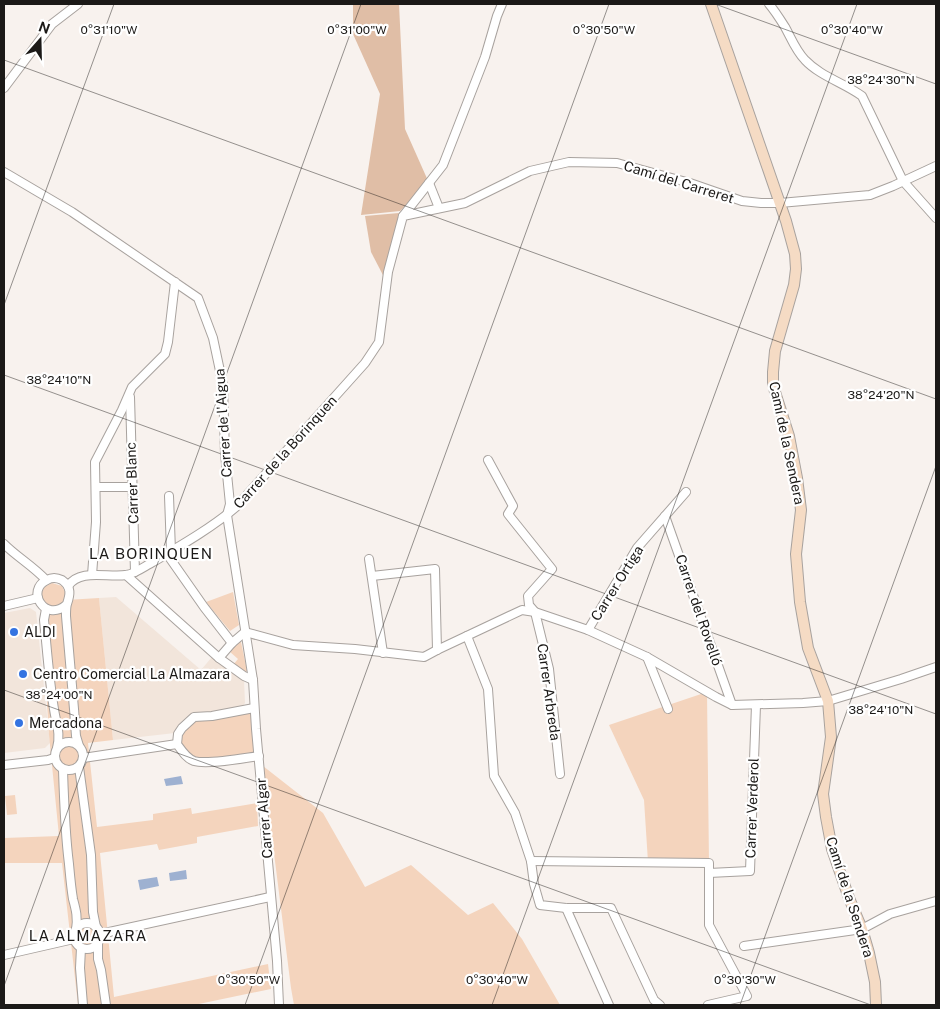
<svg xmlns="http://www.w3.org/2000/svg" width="940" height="1009" font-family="'Public Sans',sans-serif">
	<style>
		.built { fill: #f2e5db }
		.green { fill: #f4d4bd }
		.forest { fill: #e0bea6 }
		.water { fill: #9eb1d1 }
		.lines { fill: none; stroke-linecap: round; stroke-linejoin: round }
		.street-casing { stroke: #a8a29e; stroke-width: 10 }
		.secondary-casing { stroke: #a8a29e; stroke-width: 12 }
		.street { stroke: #fff; stroke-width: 8 }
		.secondary { stroke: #f5dbc4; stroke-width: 10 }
		.ticks { fill: none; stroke: #1b1917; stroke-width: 1; stroke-opacity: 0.45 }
		.poi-dot { fill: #3473e1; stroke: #fff; stroke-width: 2 }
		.labels { text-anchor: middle; stroke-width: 4.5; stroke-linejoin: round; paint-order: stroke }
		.street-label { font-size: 14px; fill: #1b1917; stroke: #fff }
		.poi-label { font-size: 14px; fill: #1b1917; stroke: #fff; text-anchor: start }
		.neighbourhood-label { font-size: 15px; letter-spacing: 1px; fill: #1b1917; stroke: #fff }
		.ticks-label { font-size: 12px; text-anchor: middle; fill: #1b1917; stroke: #fff; stroke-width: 4.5; stroke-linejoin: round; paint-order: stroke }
	</style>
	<rect width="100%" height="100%" fill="#f8f2ee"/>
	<!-- built -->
	<g class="built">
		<path d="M116 597 201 670 212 657 244 680 245 703 241 708 194 714 186 718 180 723 175 733 113 740 99 598Z"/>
		<path d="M30 608 36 612 50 743 45 748 4 753V613Z"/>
	</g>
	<!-- green -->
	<g class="green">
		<path d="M52 583 62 586 66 594V600L99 598 113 740 88 743 97 827 153 820V814L191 808 192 814 257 803 258 826 197 837V843L159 850 157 844 100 853 114 997 268 964 271 989 194 1005H78L62 863H4V838L59 836 49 735 40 596 42 588Z"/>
		<path d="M233 592 239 625 230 631 206 602Z"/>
		<path d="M238 642H241L247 671 245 673 233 665 238 659 229 651Z"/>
		<path d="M707 692 709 863 648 862 644 800 609 725Z"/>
		<path d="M254 708 259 756 195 761 177 744 178 735 194 717Z"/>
		<path d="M263 766 323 813 365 887 411 865 468 915 493 903 522 939 560 1005H294L291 988Z"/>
		<path d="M15 795 17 814 7 815 5 796Z"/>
	</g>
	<!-- forest -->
	<g class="forest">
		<path d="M353 4H399L405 129 429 183 400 211 361 215 380 94 353 34Z"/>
		<path d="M399 213 385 279 371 252 365 216Z"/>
	</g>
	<!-- water -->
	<g class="water">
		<path d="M181 776 183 784 166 786 164 779Z"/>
		<path d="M186 870 187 879 170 881 169 873Z"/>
		<path d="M157 877 159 886 140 890 138 880Z"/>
	</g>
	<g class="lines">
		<defs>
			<g id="street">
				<path d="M769 4C775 11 780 19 785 27 791 38 796 51 805 60 820 76 844 83 862 96L903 181 936 218"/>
				<path d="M4 88 52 24 78 4"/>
				<path d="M4 172 72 212 198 298 213 338 223 385 225 454 230 504 227 515 253 680 256 729 277 961 279 1005"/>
				<path d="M429 183 439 208"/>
				<path d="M403 216 443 165 485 57 497 16 502 4"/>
				<path d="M130 397 135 572"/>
				<path d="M488 460 513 506 508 514 552 569 528 596 529 605 535 612 549 669 560 774"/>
				<path d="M96 487H132"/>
				<path d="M169 496 171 551 169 557 204 607 232 643"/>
				<path d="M665 516 732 705"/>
				<path d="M4 544C17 557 33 566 46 580"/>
				<path d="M369 559 383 653"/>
				<path d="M92 575 96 522 95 462 122 410 132 387 165 354 168 342 175 282"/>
				<path d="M126 575 219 658 244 676 253 680"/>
				<path d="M372 576 435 569 437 650"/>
				<path d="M68 586C80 568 108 578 126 575 135 574 145 566 153 562 180 546 213 527 236 507L365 363 379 342 388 272 403 216 465 203 530 171 569 162 617 163 690 183 742 201 761 203H780L870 195 893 186 936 166"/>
				<path d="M66 605C45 623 25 590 47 580 52 577 58 578 62 580 72 587 70 595 67 604 66 607 66 612 66 616L74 709 76 736 79 746"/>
				<path d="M4 606 38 598"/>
				<path d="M46 609 44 620C47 649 49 680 54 709 56 723 61 734 57 748"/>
				<path d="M588 630 637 548 686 492"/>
				<path d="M245 632 293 645 355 649 424 657 437 650 522 610 535 612 588 630 647 657 716 697 732 705 803 703 828 701 901 679 936 667"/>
				<path d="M467 636 488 689 494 776 515 813 531 861 534 884 540 905 566 908H611L654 1000 660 1005"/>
				<path d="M647 657 668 709"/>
				<path d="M219 658 232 643 245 632"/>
				<path d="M254 708 212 716 194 717 182 728 178 734 177 744C182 751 186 758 194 761 207 765 244 758 259 756"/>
				<circle cx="69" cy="756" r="14"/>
				<path d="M83 758 177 744"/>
				<path d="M4 765 48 760 54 758"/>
				<path d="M79 767 91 855 93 912 96 927"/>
				<path d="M63 770C64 801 65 833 69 864 70 875 71 887 73 899 76 910 78 918 76 930"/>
				<path d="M531 861 709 863V925L747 996 708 1005"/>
				<path d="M709 873 750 871 756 705"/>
				<path d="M566 908 609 1005"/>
				<circle cx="87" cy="936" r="13"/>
				<path d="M100 934 270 897"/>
				<path d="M98 942V959L101 970 106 1005"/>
				<path d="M744 946 862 929 890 914 936 901"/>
				<path d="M81 948 80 968 83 1005"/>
				<path d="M4 955 74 939"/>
			</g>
			<path id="secondary" d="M711 4 786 221 795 254 796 269 794 285 775 351 773 372V382L775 392 789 436 797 478 801 510 796 554 800 602 808 648 828 701 831 737 823 794 826 817 832 849 849 898 862 929 869 953 875 982 876 1005"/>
		</defs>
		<!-- street casing -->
		<use href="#street" class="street-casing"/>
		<!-- secondary casing -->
		<use href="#secondary" class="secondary-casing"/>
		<!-- street -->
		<use href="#street" class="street"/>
		<!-- secondary -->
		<use href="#secondary" class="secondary"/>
	</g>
	<!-- ticks -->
	<path class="ticks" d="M715 4 936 84M4 60 936 399M4 305 114 4M4 375 936 714M4 690 871 1005M4 986 361 4M4 1005H6M245 1005 609 4M492 1005 857 4M740 1005 936 466"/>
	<!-- markers -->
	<g class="poi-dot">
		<circle cx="14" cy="632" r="5"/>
		<circle cx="23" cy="674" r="5"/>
		<circle cx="19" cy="723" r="5"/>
	</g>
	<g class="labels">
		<!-- street labels -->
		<g class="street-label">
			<text transform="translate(679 182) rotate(17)" y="5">Camí del Carreret</text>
			<text transform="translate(223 423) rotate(-94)" y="5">Carrer de l'Aigua</text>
			<text transform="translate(787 443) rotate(78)" y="5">Camí de la Sendera</text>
			<text transform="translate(285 452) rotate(-48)" y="5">Carrer de la Borinquen</text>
			<text transform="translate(132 483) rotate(-92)" y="5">Carrer Blanc</text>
			<text transform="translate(617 583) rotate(-58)" y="5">Carrer Ortiga</text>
			<text transform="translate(699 610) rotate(71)" y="5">Carrer del Rovelló</text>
			<text transform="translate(549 692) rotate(82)" y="5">Carrer Arbreda</text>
			<text transform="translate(752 808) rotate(-88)" y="5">Carrer Verderol</text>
			<text transform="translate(264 818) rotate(-95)" y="5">Carrer Algar</text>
			<text transform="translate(850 897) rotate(72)" y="5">Camí de la Sendera</text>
		</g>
		<!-- poi labels -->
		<g class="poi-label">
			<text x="24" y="637">ALDI</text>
			<text x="33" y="679">Centro Comercial La Almazara</text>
			<text x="29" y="728">Mercadona</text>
		</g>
		<!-- neighbourhood labels -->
		<g class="neighbourhood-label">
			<text x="151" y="559">LA BORINQUEN</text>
			<text x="88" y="941">LA ALMAZARA</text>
		</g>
	</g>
	<g class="ticks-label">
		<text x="109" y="34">0°31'10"W</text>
		<text x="357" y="34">0°31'00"W</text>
		<text x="604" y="34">0°30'50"W</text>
		<text x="852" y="34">0°30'40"W</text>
		<text x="881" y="84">38°24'30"N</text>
		<text x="59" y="384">38°24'10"N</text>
		<text x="881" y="399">38°24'20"N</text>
		<text x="59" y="699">38°24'00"N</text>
		<text x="881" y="714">38°24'10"N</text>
		<text x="249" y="984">0°30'50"W</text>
		<text x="497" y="984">0°30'40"W</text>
		<text x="745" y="984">0°30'30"W</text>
	</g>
	<!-- border -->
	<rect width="940" height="1009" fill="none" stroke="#1b1917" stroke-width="10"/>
	<!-- north arrow -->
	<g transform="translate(40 40) rotate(20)" stroke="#ffffff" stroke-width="4" paint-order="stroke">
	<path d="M0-4L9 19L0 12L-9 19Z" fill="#1b1917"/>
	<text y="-8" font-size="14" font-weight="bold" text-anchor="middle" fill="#1b1917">N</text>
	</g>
</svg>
